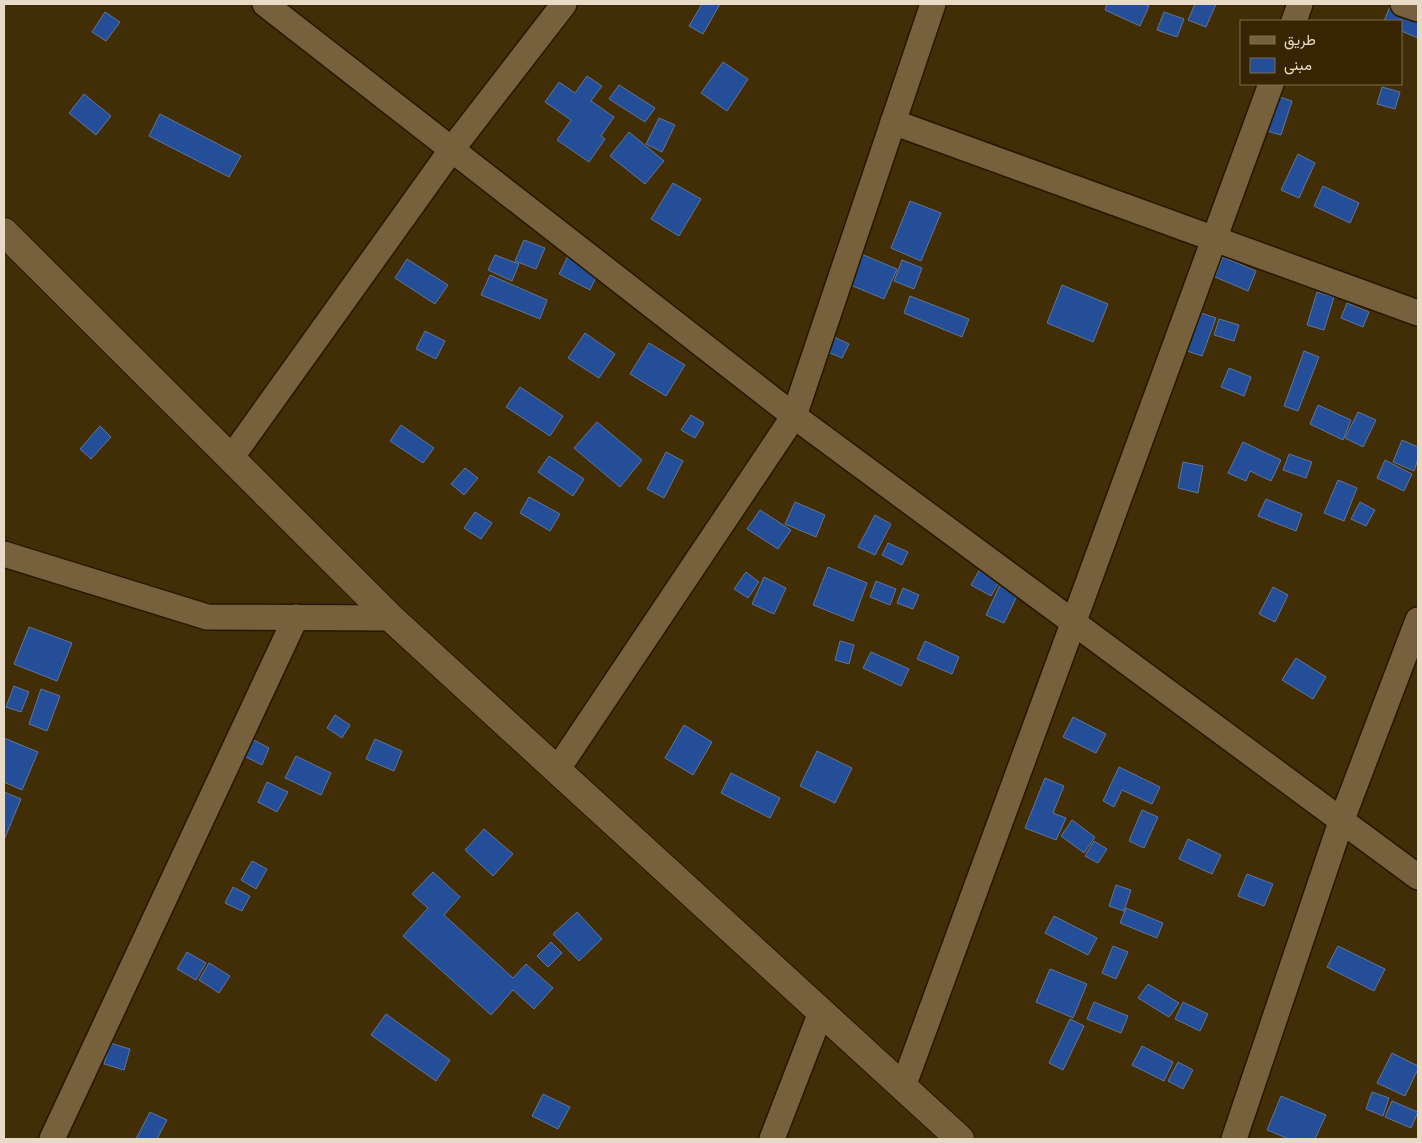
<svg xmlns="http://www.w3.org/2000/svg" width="1422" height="1143" font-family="'Archivo Narrow',Vazirmatn,sans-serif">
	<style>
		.building { fill: #244e97; stroke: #617598 }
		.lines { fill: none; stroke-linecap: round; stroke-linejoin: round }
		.street-casing { stroke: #251700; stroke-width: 28 }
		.secondary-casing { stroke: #251700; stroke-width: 30 }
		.street { stroke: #77613c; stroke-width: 25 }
		.secondary { stroke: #77613c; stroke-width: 28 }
	</style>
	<rect width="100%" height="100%" fill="#412e07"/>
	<!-- building -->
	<g class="building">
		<path d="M702 4H720L703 34 689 26Z"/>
		<path d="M1107 4H1144L1149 6 1140 26 1105 10Z"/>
		<path d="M1195 4H1216L1206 27 1188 20Z"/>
		<path d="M1391 4 1418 14V38L1401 31V21H1384Z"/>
		<path d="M105 12 120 22 106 41 92 32Z"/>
		<path d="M1164 12 1184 19 1177 37 1157 30Z"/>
		<path d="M723 62 748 79 727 111 701 93Z"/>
		<path d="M587 76 602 86 591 101 614 117 601 136 605 139 589 162 557 140 571 120 545 102 559 82 575 93Z"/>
		<path d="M619 85 655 108 645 122 609 99Z"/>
		<path d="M1382 87 1400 92 1395 109 1377 104Z"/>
		<path d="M84 94 111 116 96 135 69 113Z"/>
		<path d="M1274 95 1292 101 1281 135 1263 130Z"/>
		<path d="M160 114 241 156 229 177 149 136Z"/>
		<path d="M659 118 675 125 662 152 646 144Z"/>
		<path d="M629 132 664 161 645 184 610 156Z"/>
		<path d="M1298 154 1315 163 1299 198 1281 190Z"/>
		<path d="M673 183 701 199 679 236 651 219Z"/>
		<path d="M1323 186 1359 203 1350 223 1314 206Z"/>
		<path d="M910 201 941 213 921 261 891 248Z"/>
		<path d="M524 240 545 248 536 269 515 261Z"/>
		<path d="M861 254 897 269 884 299 848 284Z"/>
		<path d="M495 255 519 264 512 281 488 270Z"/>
		<path d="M568 256 599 271 590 290 559 274Z"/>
		<path d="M1223 257 1256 271 1248 291 1215 277Z"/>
		<path d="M407 259 448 285 435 304 395 278Z"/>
		<path d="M902 260 922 268 914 289 894 281Z"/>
		<path d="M490 275 547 300 540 319 481 295Z"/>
		<path d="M1062 285 1108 304 1093 342 1047 323Z"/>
		<path d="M1317 292 1334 297 1324 330 1307 325Z"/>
		<path d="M910 296 969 319 962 337 904 313Z"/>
		<path d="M1347 303 1369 312 1363 327 1341 318Z"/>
		<path d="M1198 312 1216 318 1202 356 1184 350Z"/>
		<path d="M1219 319 1239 325 1234 341 1214 335Z"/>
		<path d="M425 331 445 341 436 359 416 349Z"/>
		<path d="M585 333 615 354 599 378 568 358Z"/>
		<path d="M832 336 849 344 842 358 825 351Z"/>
		<path d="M649 343 685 365 666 396 630 374Z"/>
		<path d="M1304 351 1319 357 1298 411 1284 406Z"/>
		<path d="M1229 368 1251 377 1244 396 1221 387Z"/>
		<path d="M520 387 563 416 550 436 506 407Z"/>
		<path d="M1318 405 1351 420 1343 440 1310 424Z"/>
		<path d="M1358 412 1376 420 1363 447 1345 438Z"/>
		<path d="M691 415 704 423 695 438 681 430Z"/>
		<path d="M597 422 642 460 620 487 574 448Z"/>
		<path d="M401 425 434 448 423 463 390 441Z"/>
		<path d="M100 426 111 437 91 459 80 449Z"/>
		<path d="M1402 440 1418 447V459L1414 471 1393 462Z"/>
		<path d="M1243 442 1281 460 1271 481 1250 471 1246 481 1228 473Z"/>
		<path d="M666 452 683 461 664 498 647 489Z"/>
		<path d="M1289 454 1312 462 1306 478 1283 470Z"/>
		<path d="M549 456 584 479 573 496 538 472Z"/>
		<path d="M1385 460 1412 474 1404 491 1377 478Z"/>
		<path d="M1183 462 1203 466 1198 493 1178 488Z"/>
		<path d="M465 468 478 478 464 495 451 484Z"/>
		<path d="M1338 480 1357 488 1344 521 1324 513Z"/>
		<path d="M529 497 560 514 550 531 520 513Z"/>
		<path d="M1266 499 1302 514 1296 531 1258 516Z"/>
		<path d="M795 502 825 515 816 537 785 524Z"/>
		<path d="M1360 502 1375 510 1366 526 1351 519Z"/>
		<path d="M760 510 791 530 778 549 747 529Z"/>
		<path d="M475 512 492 523 481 539 464 528Z"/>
		<path d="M875 515 891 524 875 555 858 547Z"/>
		<path d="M888 543 908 552 902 565 882 555Z"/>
		<path d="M828 567 867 583 853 621 813 605Z"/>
		<path d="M980 569 1000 580 991 596 971 585Z"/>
		<path d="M746 572 759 582 748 598 734 589Z"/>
		<path d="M764 577 786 588 774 614 752 604Z"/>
		<path d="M876 581 896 589 890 605 870 597Z"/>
		<path d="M1000 585 1018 594 1004 623 986 615Z"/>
		<path d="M1273 587 1288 595 1275 622 1259 614Z"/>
		<path d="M903 588 919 595 913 609 897 603Z"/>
		<path d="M29 627 72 643 57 681 14 664Z"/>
		<path d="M840 641 854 645 849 664 835 660Z"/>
		<path d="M925 641 959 657 952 674 917 659Z"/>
		<path d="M871 652 909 669 901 686 863 668Z"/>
		<path d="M1296 658 1326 677 1313 699 1282 680Z"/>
		<path d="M14 686 29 692 21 712 6 707Z"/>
		<path d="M41 689 60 696 47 731 29 724Z"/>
		<path d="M335 715 350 725 342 738 327 728Z"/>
		<path d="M1073 717 1106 734 1096 753 1063 737Z"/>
		<path d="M684 725 712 742 693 775 665 758Z"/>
		<path d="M4 738 38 752 22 790 4 782Z"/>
		<path d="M252 739 269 748 262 765 244 756Z"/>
		<path d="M375 739 402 751 394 771 366 759Z"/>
		<path d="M817 751 852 768 835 803 800 786Z"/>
		<path d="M296 756 331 773 321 795 285 778Z"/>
		<path d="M1119 767 1160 787 1152 804 1122 790 1114 807 1103 801Z"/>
		<path d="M731 773 780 798 770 818 721 793Z"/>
		<path d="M1045 778 1064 786 1053 813 1066 818 1056 840 1025 828Z"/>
		<path d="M267 782 288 792 277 812 258 802Z"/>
		<path d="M4 792 21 799 4 840Z"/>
		<path d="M1142 810 1158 817 1144 848 1129 841Z"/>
		<path d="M1072 820 1095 837 1084 853 1061 836Z"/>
		<path d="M484 829 513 854 493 876 465 850Z"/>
		<path d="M1188 839 1221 855 1212 874 1179 859Z"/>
		<path d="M1094 841 1107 849 1098 863 1085 856Z"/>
		<path d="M252 861 267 869 256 889 241 880Z"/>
		<path d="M433 872 460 897 444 915 513 978 526 964 553 988 534 1009 513 990 491 1015 403 936 428 908 412 894Z"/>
		<path d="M1247 874 1273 884 1264 906 1238 896Z"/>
		<path d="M1116 885 1131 890 1124 911 1109 906Z"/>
		<path d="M233 887 250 896 242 911 225 903Z"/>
		<path d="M1126 908 1163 923 1157 938 1120 923Z"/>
		<path d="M577 912 602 939 579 961 553 934Z"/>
		<path d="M1054 916 1097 938 1088 955 1045 933Z"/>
		<path d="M551 942 562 953 548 967 537 956Z"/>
		<path d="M1113 946 1128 952 1116 979 1102 973Z"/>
		<path d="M1338 946 1385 969 1374 991 1327 967Z"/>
		<path d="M187 952 206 963 196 980 177 969Z"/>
		<path d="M209 963 230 976 219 993 199 980Z"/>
		<path d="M1050 969 1087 984 1073 1018 1036 1002Z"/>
		<path d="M1148 984 1179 1003 1169 1017 1138 998Z"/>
		<path d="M1094 1002 1128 1016 1121 1033 1087 1019Z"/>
		<path d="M1183 1002 1208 1014 1200 1031 1175 1019Z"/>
		<path d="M386 1014 450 1060 436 1081 371 1035Z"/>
		<path d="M1070 1019 1084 1026 1063 1070 1049 1063Z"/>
		<path d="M110 1043 130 1049 124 1070 104 1064Z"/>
		<path d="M1142 1046 1173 1062 1164 1081 1132 1065Z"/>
		<path d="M1392 1053 1418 1066V1069L1405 1096 1377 1083Z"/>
		<path d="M1178 1062 1193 1070 1183 1089 1168 1081Z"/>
		<path d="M1372 1092 1389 1098 1383 1116 1366 1109Z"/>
		<path d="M543 1094 570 1107 558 1129 532 1116Z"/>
		<path d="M1281 1096 1326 1115 1315 1139H1289L1267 1130Z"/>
		<path d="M1392 1101 1418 1112 1411 1128 1385 1117Z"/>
		<path d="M150 1112 167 1120 157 1139H136Z"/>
	</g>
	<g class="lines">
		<defs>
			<g id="street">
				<path d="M265 4 794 416 1418 877"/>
				<path d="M1403 4 1418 9"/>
				<path d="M1294 21 1300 4"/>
				<path d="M893 122 1418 313"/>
				<path d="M231 458 452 149 564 4"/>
				<path d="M4 554 207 617 391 618"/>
				<path d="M557 770 794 416 933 4"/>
				<path d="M903 1087 1271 84"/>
				<path d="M52 1139 296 617"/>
				<path d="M772 1139 821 1012"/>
				<path d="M1234 1139 1341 822 1418 620"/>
			</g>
			<path id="secondary" d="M4 232 391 618 960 1139"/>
		</defs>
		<!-- street casing -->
		<use href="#street" class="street-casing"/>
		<!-- secondary casing -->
		<use href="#secondary" class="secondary-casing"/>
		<!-- street -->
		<use href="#street" class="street"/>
		<!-- secondary -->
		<use href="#secondary" class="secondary"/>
	</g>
	<!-- border -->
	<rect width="1422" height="1143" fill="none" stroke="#e7dbc7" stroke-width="10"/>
	<!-- legend -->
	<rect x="1240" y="20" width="162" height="65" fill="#372400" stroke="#7d6d50"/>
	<rect x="1250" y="36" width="25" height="8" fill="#77613c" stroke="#7d6d50"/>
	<text x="1284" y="45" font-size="15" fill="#e7dbc7">طريق</text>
	<rect x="1250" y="58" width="25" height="15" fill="#244e97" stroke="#7d6d50"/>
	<text x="1284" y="70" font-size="15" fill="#e7dbc7">مبنى</text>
</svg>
